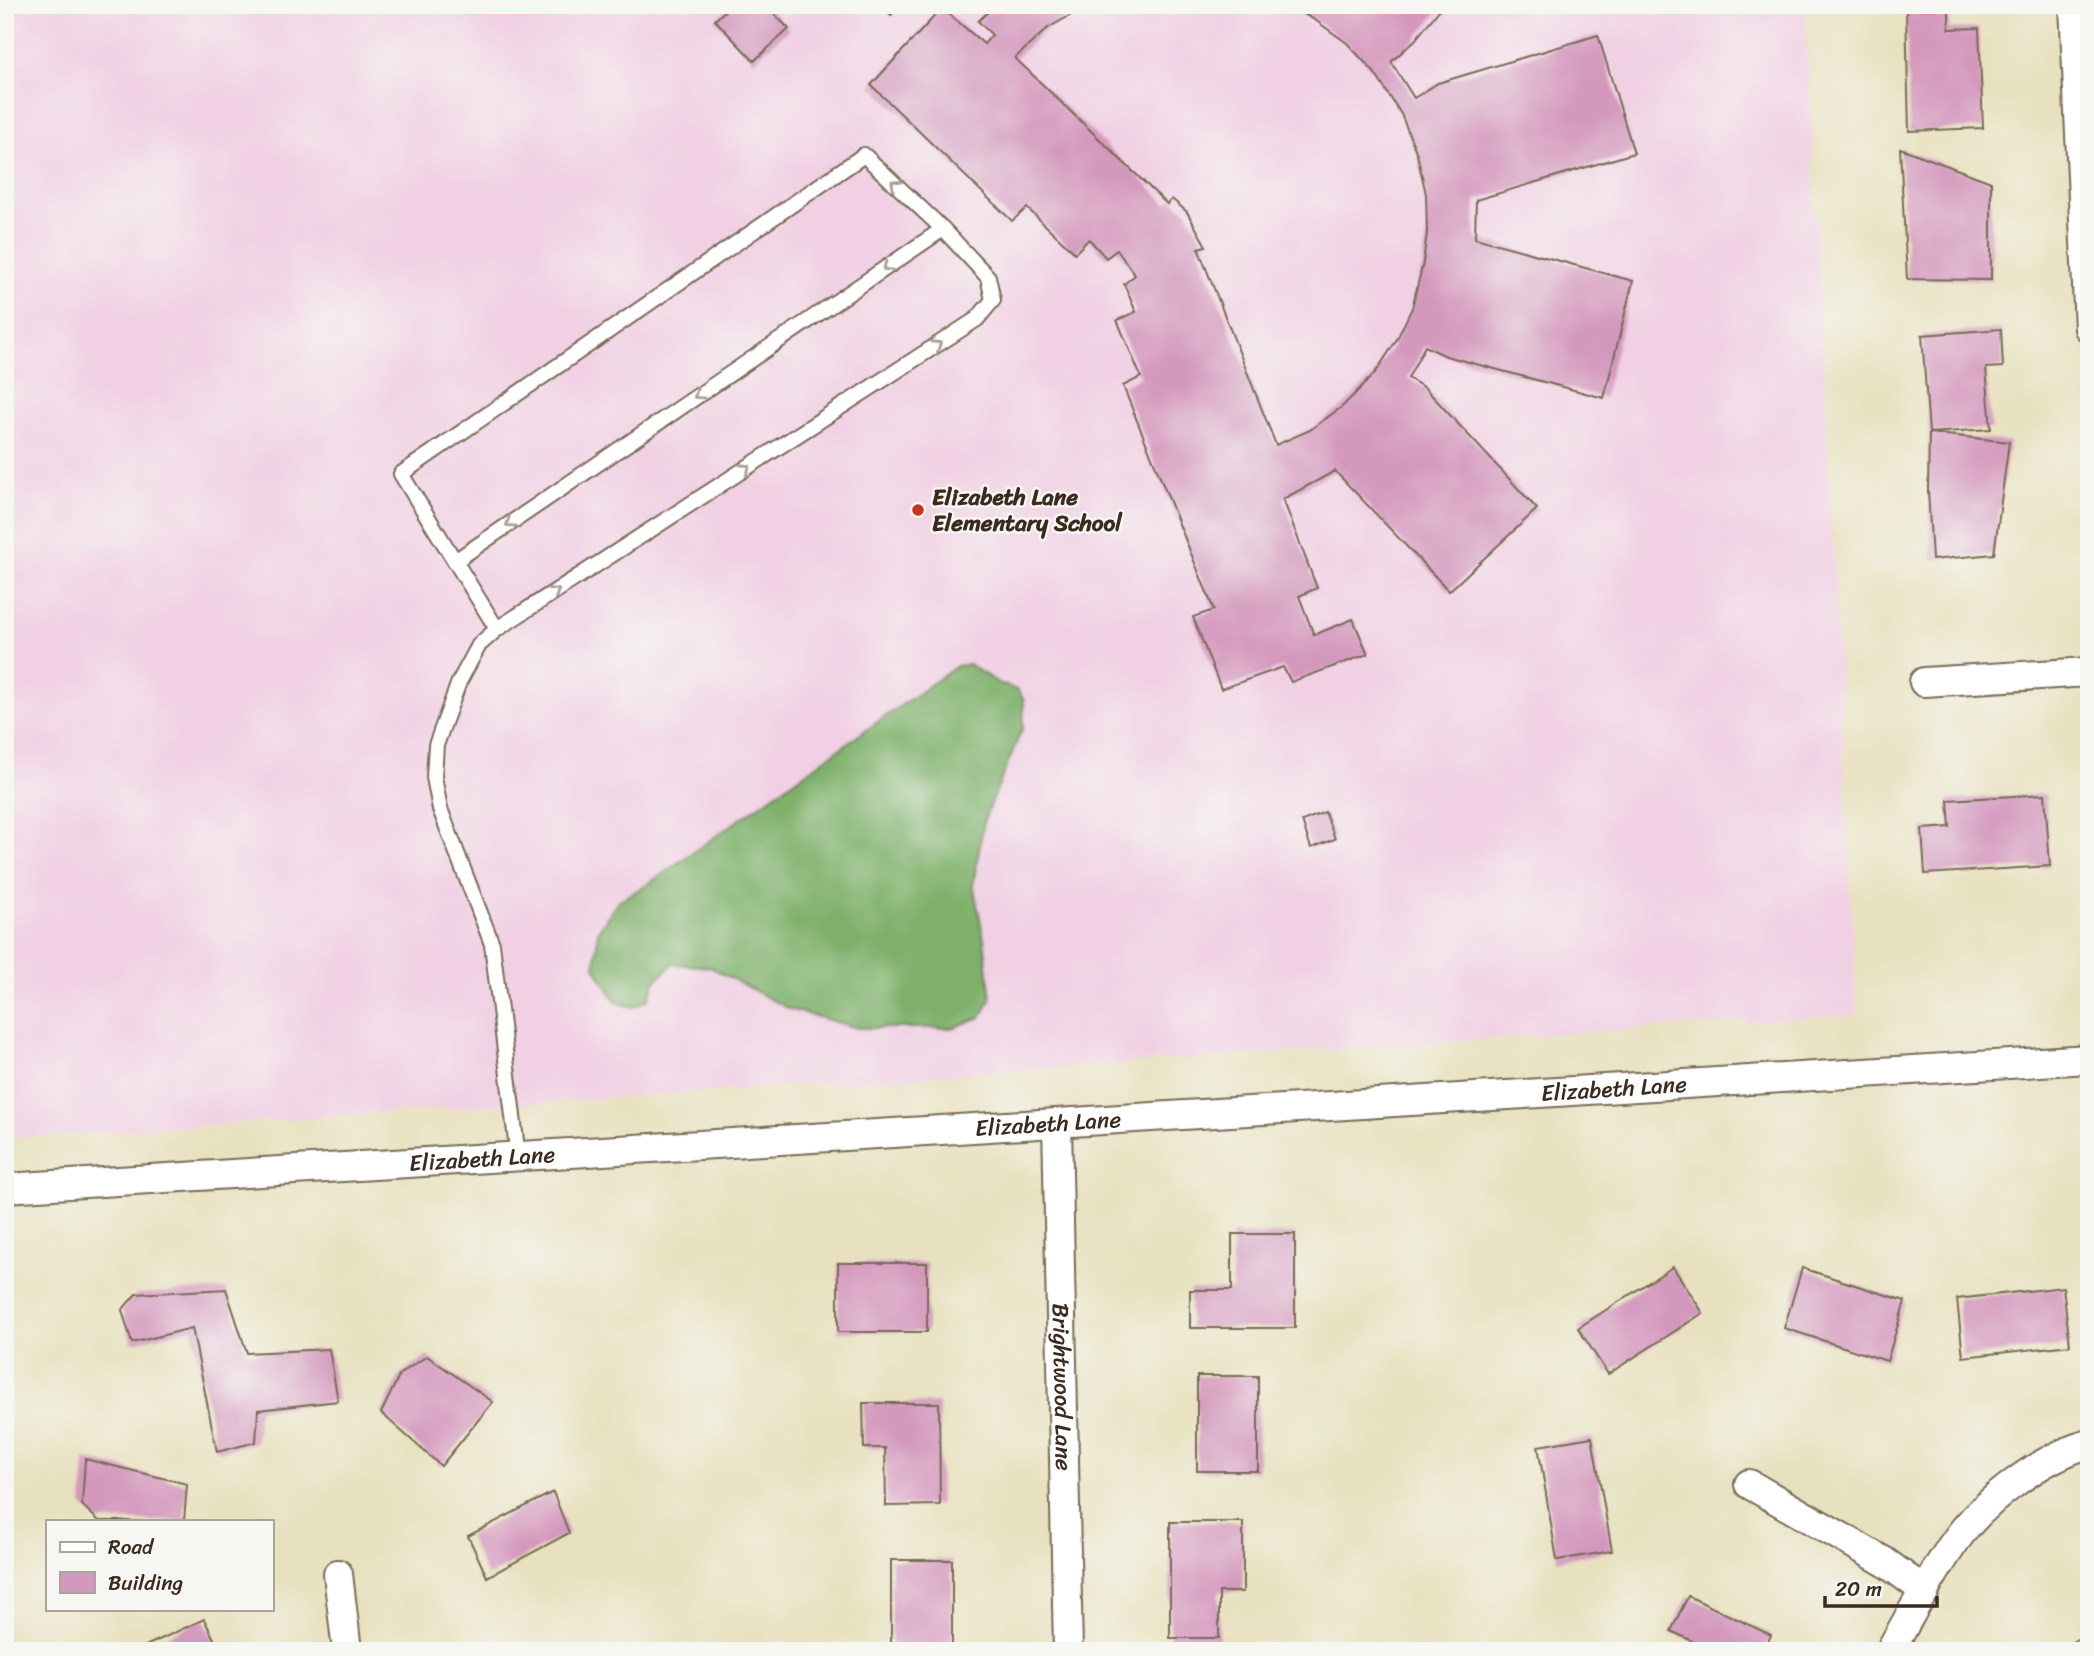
<svg xmlns="http://www.w3.org/2000/svg" width="2094" height="1656" font-family="Sriracha,sans-serif">
	<style>
		.built { fill: #f1d0e3 }
		.forest { fill: #7eb06b; stroke: #5c6d44; stroke-width: 2 }
		.building { fill: #d498bd }
		.lines { fill: none; stroke-linecap: round; stroke-linejoin: round }
		.service-casing { stroke: #786a56; stroke-width: 18 }
		.minor-casing { stroke: #786a56; stroke-width: 32 }
		.service { stroke: #fff; stroke-width: 14 }
		.minor { stroke: #fff; stroke-width: 28 }
		.oneway { stroke: #a79f9a }
		.poi-dot { fill: #c8321e; stroke: #f6f6f2; stroke-width: 2.5 }
		.labels { text-anchor: middle; stroke-width: 5; stroke-linejoin: round; paint-order: stroke }
		.poi-label { font-size: 23px; font-weight: bold; fill: #3b2a1e; stroke: #f6f6f2; text-anchor: start }
		.street-label { font-size: 23px; fill: #3b2a1e; stroke: #f6f6f2 }
	</style>
	<rect width="100%" height="100%" fill="#f6f6f2"/>
	<filter id="ink" filterUnits="userSpaceOnUse"><feTurbulence type="fractalNoise" baseFrequency=".0143" numOctaves="2"/><feDisplacementMap in="SourceGraphic" scale="14" xChannelSelector="R" yChannelSelector="G"/><feConvolveMatrix kernelMatrix="1 2 1 2 8 2 1 2 1" color-interpolation-filters="sRGB"/></filter>
	<filter id="wash" filterUnits="userSpaceOnUse"><feTurbulence type="fractalNoise" baseFrequency=".00686" numOctaves="4" result="noise"/><feDisplacementMap in="SourceGraphic" scale="28" xChannelSelector="R" yChannelSelector="G"/><feGaussianBlur stdDeviation="1.57" result="paint"/><feColorMatrix in="noise" values="0 0 0 0 0 0 0 0 0 0 0 0 0 0 0 0 0 1.4 0 .05"/><feComposite in="paint" operator="in"/></filter>
	<g filter="url(#wash)">
		<rect width="100%" height="100%" fill="#e8e1bf"/>
		<!-- built -->
		<path class="built" d="M5 5H1805L1857 1014 12 1138 5 1131Z"/>
		<!-- forest -->
		<path class="forest" d="M968 664 998 683 1017 690 1024 700 1023 727 984 820 973 884 984 939 991 999 981 1017 953 1028H857L789 1009 710 967 673 964 656 980 648 1000 633 1007 616 1002 595 967 598 931 618 901 645 886 957 666Z"/>
		<g id="blocks">
			<!-- building -->
			<g class="building">
				<path d="M731 5H766L789 29 754 61 715 20Z"/>
				<path d="M882 5H901L891 15Z"/>
				<path d="M996 5H1089L1048 28 1015 58 1167 204 1172 199 1187 212 1206 246 1198 248 1276 445 1310 430 1343 406 1375 373 1396 341 1412 308 1423 263 1427 232 1426 194 1417 154 1401 114 1374 72 1347 43 1315 20 1287 5H1443L1415 40 1391 62 1414 98 1438 83 1598 35 1634 153 1476 200 1475 238 1633 281 1604 398 1446 356 1425 346 1408 378 1425 388 1537 509 1449 591 1335 471 1283 499 1317 588 1299 596 1314 635 1353 619 1368 654 1291 682 1283 667 1221 689 1193 617 1214 610 1123 386 1141 377 1117 320 1136 312 1124 284 1135 275 1117 250 1106 258 1089 239 1075 253 1027 208 1012 221 871 85 942 8 984 44 992 35 978 21Z"/>
				<path d="M1949 8V29L1979 28 1983 128 1909 131 1906 9Z"/>
				<path d="M1900 148 1991 182V280L1907 279Z"/>
				<path d="M2001 329 2003 367 1986 368 1991 429 1929 433 1922 335Z"/>
				<path d="M1929 433 2009 442 1994 554 1932 560 1928 490Z"/>
				<path d="M2045 794 2050 866 1925 874 1922 829 1950 827 1948 800Z"/>
				<path d="M1325 812 1335 839 1311 848 1302 821Z"/>
				<path d="M1232 1234H1295V1328H1190V1290H1232Z"/>
				<rect x="838" y="1263" width="89" height="69"/>
				<path d="M1673 1267 1703 1313 1608 1374 1578 1328Z"/>
				<path d="M1802 1268 1905 1301 1887 1361 1784 1328Z"/>
				<path d="M2063 1287 2070 1345 1963 1357 1957 1299Z"/>
				<path d="M226 1289 247 1353 329 1349 338 1401 258 1410 256 1442 217 1452 192 1328 132 1343 122 1310 136 1294Z"/>
				<path d="M427 1356 493 1402 441 1466 381 1413 400 1374Z"/>
				<rect x="1197" y="1376" width="61" height="95"/>
				<path d="M863 1403H939L940 1505 886 1506 885 1448H864Z"/>
				<path d="M1592 1437 1612 1551 1557 1560 1538 1446Z"/>
				<path d="M85 1459 187 1484 184 1521H99L82 1505Z"/>
				<path d="M553 1492 569 1533 487 1577 468 1536Z"/>
				<path d="M1170 1522H1243V1592H1219V1638H1170Z"/>
				<rect x="891" y="1560" width="61" height="91"/>
				<path d="M1688 1596 1771 1635 1764 1651H1701L1703 1646 1671 1631Z"/>
				<path d="M204 1619 220 1651 139 1649Z"/>
				<path d="M2089 1631V1651H2059Z"/>
			</g>
		</g>
	</g>
	<g filter="url(#ink)">
		<use href="#blocks" fill-opacity="0" stroke="#786a56" stroke-width="2"/>
		<g class="lines">
			<defs>
				<g id="service">
					<path d="M455 561 943 229"/>
					<path d="M497 629 401 474 864 155 943 229 988 277 993 300 977 319 497 629 479 645 459 682 436 745 434 777 440 809 492 944 518 1157"/>
				</g>
				<g id="minor">
					<path d="M2074 5 2089 328"/>
					<path d="M1924 682 2089 672"/>
					<path id="s1" d="M1057 1123 1068 1651"/>
					<path id="s2" d="M5 1188 2089 1059"/>
					<path d="M1749 1484 1885 1562 1925 1591"/>
					<path d="M338 1574 347 1651"/>
					<path d="M1890 1651C1911 1614 1931 1575 1956 1540 1984 1501 2043 1456 2089 1444"/>
				</g>
			</defs>
			<!-- service casing -->
			<use href="#service" class="service-casing"/>
			<!-- minor casing -->
			<use href="#minor" class="minor-casing"/>
			<!-- service -->
			<use href="#service" class="service"/>
			<!-- minor -->
			<use href="#minor" class="minor"/>
		</g>
		<!-- one-way arrows -->
		<defs><path id="oneway-chevron" d="M-2-3.5L2.5 0L-2 3.5" fill="none" stroke-width="1.6" stroke-linecap="round" stroke-linejoin="round" transform="scale(1.75)"/></defs>
		<g class="oneway">
			<use href="#oneway-chevron" transform="translate(895 184) rotate(-137)"/>
			<use href="#oneway-chevron" transform="translate(887 267) rotate(146)"/>
			<use href="#oneway-chevron" transform="translate(937 345) rotate(-33)"/>
			<use href="#oneway-chevron" transform="translate(698 395) rotate(146)"/>
			<use href="#oneway-chevron" transform="translate(746 468) rotate(-33)"/>
			<use href="#oneway-chevron" transform="translate(510 523) rotate(146)"/>
			<use href="#oneway-chevron" transform="translate(555 592) rotate(-33)"/>
		</g>
	</g>
	<!-- markers -->
	<circle class="poi-dot" cx="918" cy="510" r="7"/>
	<g class="labels">
		<!-- poi labels -->
		<g class="poi-label">
			<text x="932" y="505">Elizabeth Lane<tspan x="932" dy="26">Elementary School</tspan></text>
		</g>
		<!-- street labels -->
		<g class="street-label">
			<text dy="8" stroke="none"><textPath href="#s2" startOffset="1612">Elizabeth Lane</textPath></text>
			<text dy="8" stroke="none"><textPath href="#s2" startOffset="1045">Elizabeth Lane</textPath></text>
			<text dy="8" stroke="none"><textPath href="#s2" startOffset="478">Elizabeth Lane</textPath></text>
			<text dy="8" stroke="none"><textPath href="#s1" startOffset="264">Brightwood Lane</textPath></text>
		</g>
	</g>
	<!-- margin -->
	<rect width="2094" height="1656" fill="none" stroke="#f6f6f2" stroke-width="28"/>
	<!-- legend -->
	<rect x="46" y="1520" width="228" height="91" fill="#f6f6f2" stroke="#aba49d" stroke-width="2"/>
	<rect x="60" y="1542" width="35" height="10" fill="#ffffff" stroke="#aba49d" stroke-width="2"/>
	<text x="108" y="1554" font-size="21" fill="#3b2a1e">Road</text>
	<rect x="60" y="1572" width="35" height="21" fill="#d498bd" stroke="#aba49d" stroke-width="2"/>
	<text x="108" y="1590" font-size="21" fill="#3b2a1e">Building</text>
	<!-- scale -->
	<path d="M1825 1596v10h112v-10" fill="none" stroke="#3b2a1e" stroke-width="3.5"/>
	<text x="1835" y="1596" font-size="21" fill="#3b2a1e" stroke="#f6f6f2" stroke-width="5" paint-order="stroke">20 m</text>
</svg>
